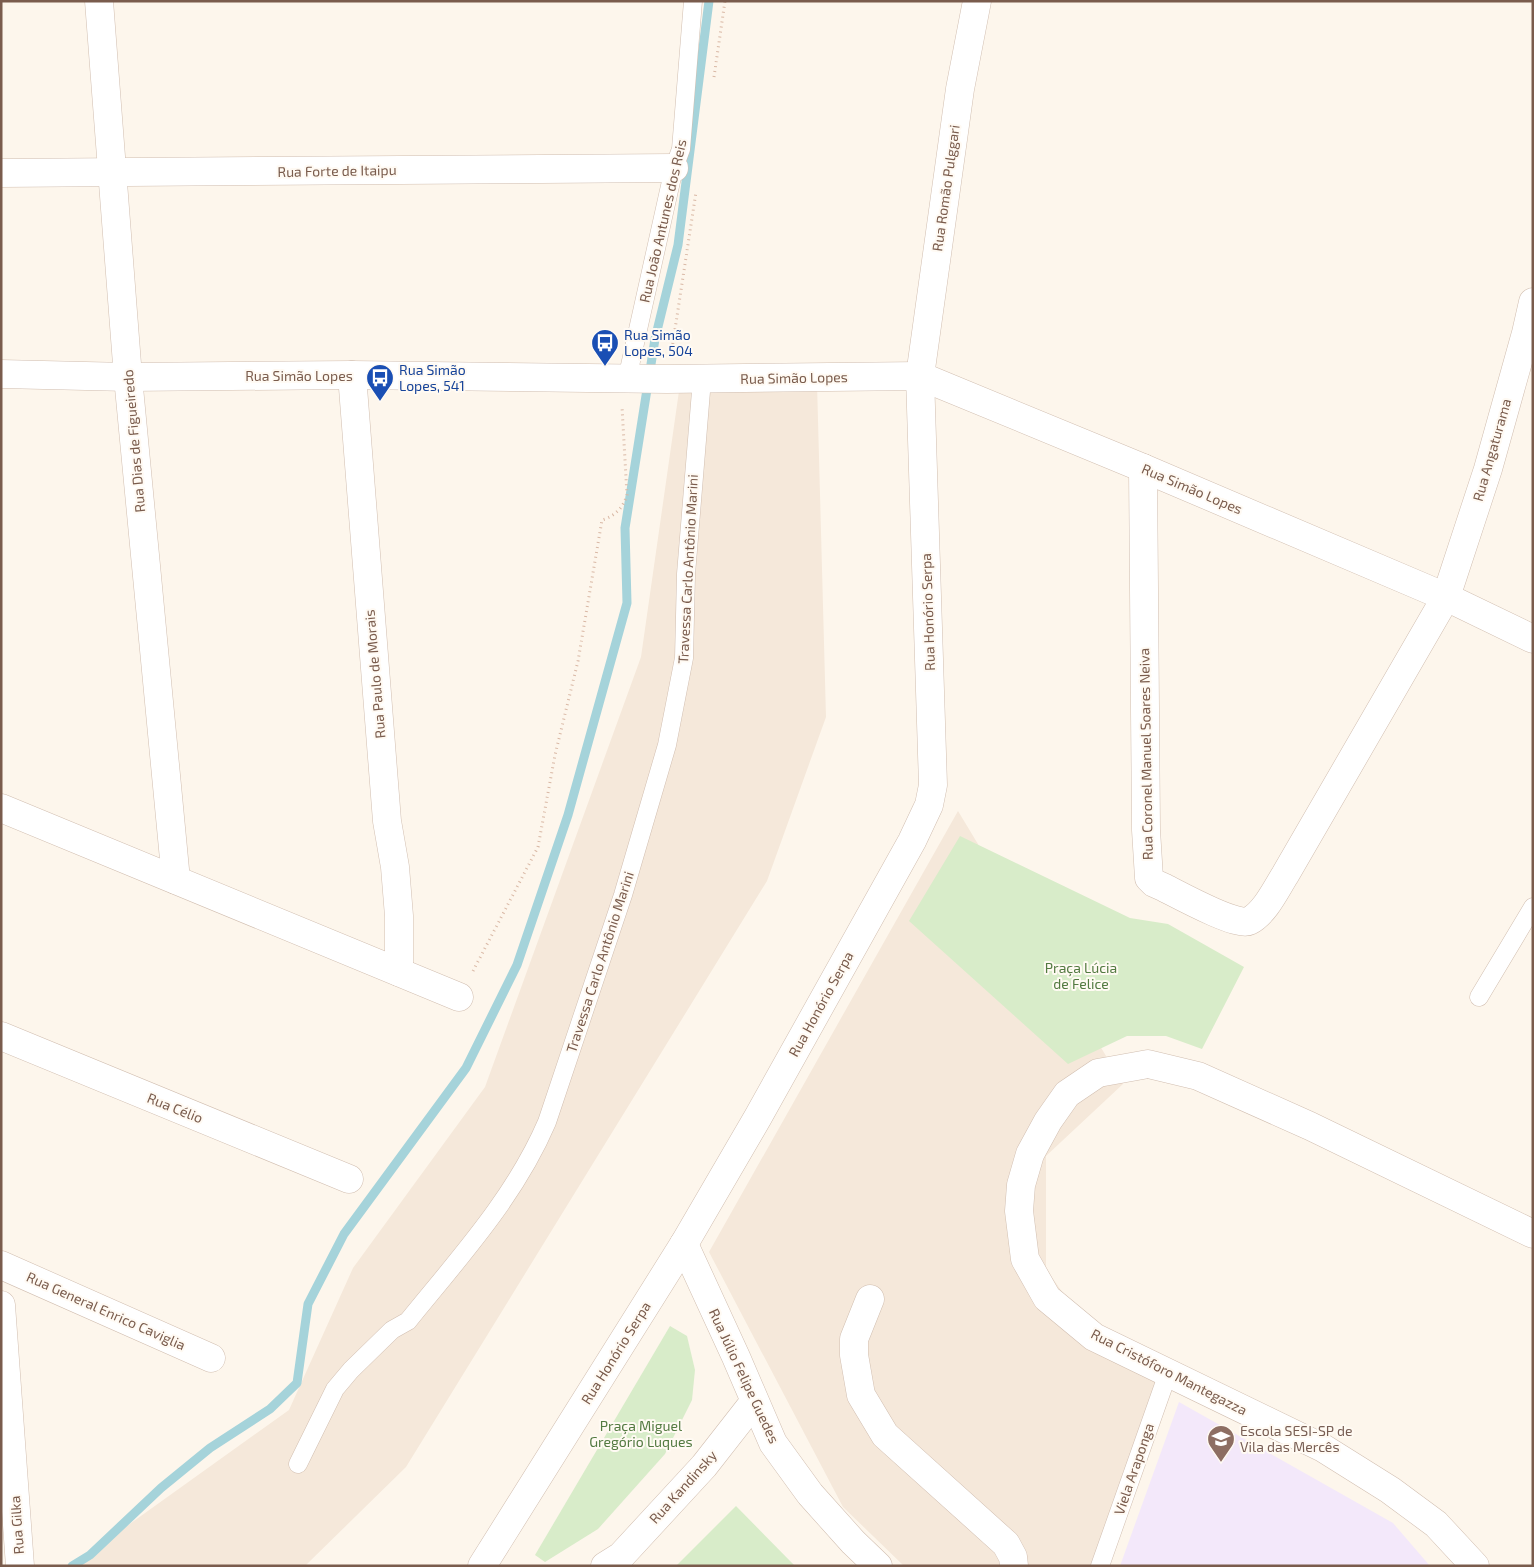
<svg xmlns="http://www.w3.org/2000/svg" width="1534" height="1567" font-family="'Exo 2',sans-serif">
	<style>
		.residential { fill: #f5e8da }
		.education { fill: #f3e8fa }
		.green { fill: #d8ecc9 }
		.lines { fill: none; stroke-linecap: round; stroke-linejoin: round }
		.stream { stroke: #a5d3da; stroke-width: 9 }
		.lane-casing { stroke: #d1beb0; stroke-width: 19 }
		.street-casing { stroke: #d1beb0; stroke-width: 29 }
		.path { stroke: #d9b8a5; stroke-width: 3; stroke-dasharray: 1 4; stroke-linecap: butt }
		.lane { stroke: #fff; stroke-width: 18 }
		.street { stroke: #fff; stroke-width: 28 }
		.labels { text-anchor: middle; stroke-width: 4; stroke-linejoin: round; paint-order: stroke }
		.street-label { font-size: 14px; fill: #7a5c4d; stroke: #fffaf3 }
		.transit-label { font-size: 14px; fill: #164399; stroke: #fffaf3; text-anchor: start }
		.park-label { font-size: 14px; fill: #537a41; stroke: #fffaf3 }
		.education-label { font-size: 14px; fill: #785e54; stroke: #fffaf3; text-anchor: start }
	</style>
	<rect width="100%" height="100%" fill="#fdf6ec"/>
	<!-- residential -->
	<g class="residential">
		<path d="M817 383 826 717 767 881 406 1467 305 1566H71L289 1410 353 1268 485 1087 641 657 680 384Z"/>
		<path d="M958 811 1123 1084 1046 1156V1269L1075 1310 1165 1361 1103 1566H904L843 1507 709 1252Z"/>
	</g>
	<!-- education -->
	<path class="education" d="M1179 1402 1393 1523 1430 1566H1120Z"/>
	<!-- green -->
	<g class="green">
		<path d="M960 836 1130 918 1168 924 1244 967 1202 1049 1166 1036H1127L1068 1064 909 921Z"/>
		<path d="M670 1326 687 1336 695 1370 692 1400 665 1454 598 1529 545 1562 535 1555Z"/>
		<path d="M736 1506 795 1566H676Z"/>
	</g>
	<g class="lines">
		<!-- stream -->
		<path class="stream" d="M72 1566 90 1555 161 1488 210 1448 270 1409 297 1383 308 1304 344 1234 466 1068 517 965 568 815 627 603 625 528 655 339 678 245 709 1"/>
		<defs>
			<g id="lane">
				<path d="M627 379 674 168 681 149 693 1"/>
				<path d="M1479 997 1533 907"/>
				<path d="M298 1464 335 1389 351 1370 392 1330 408 1321C459 1258 515 1197 547 1122L623 895 667 745 684 658 686 574 702 379"/>
				<path d="M1100 1566 1168 1373"/>
			</g>
			<g id="street">
				<path d="M99 1 128 377 176 880"/>
				<path d="M1 173 674 168"/>
				<path d="M1 374 128 377 352 375 667 379 920 376 1143 468 1446 597 1533 639"/>
				<path d="M352 375 387 821 395 867 399 916V972"/>
				<path d="M1143 468 1146 830 1149 878 1154 883 1163 887C1177 894 1237 927 1249 921 1265 913 1276 889 1285 875L1446 597 1488 469 1526 333 1533 302"/>
				<path d="M1 808 459 997"/>
				<path d="M1 1036 349 1179"/>
				<path d="M684 1244 736 1357 773 1443 810 1494 853 1542 878 1566"/>
				<path d="M1 1265 211 1358"/>
				<path d="M870 1299 854 1339V1355L861 1395 885 1435 1006 1544 1013 1557 1014 1566"/>
				<path d="M1 1305 20 1566"/>
				<path d="M482 1566 684 1244 758 1117 912 841 929 805 933 785 920 376 960 89 977 1"/>
				<path d="M605 1566 621 1556 704 1466 754 1402"/>
				<path d="M1475 1566 1436 1524 1390 1490 1323 1448 1094 1337 1047 1298 1025 1259 1019 1211 1021 1185 1030 1154 1048 1121 1067 1094 1098 1073 1148 1064 1198 1076 1310 1126 1533 1234"/>
			</g>
		</defs>
		<!-- lane casing -->
		<use href="#lane" class="lane-casing"/>
		<!-- street casing -->
		<use href="#street" class="street-casing"/>
		<!-- path -->
		<g class="path">
			<path d="M714 77 725 1"/>
			<path d="M672 349 696 192"/>
			<path d="M473 971 538 847 555 755 578 661 602 520C615 516 623 508 627 495L622 407"/>
		</g>
		<!-- lane -->
		<use href="#lane" class="lane"/>
		<!-- street -->
		<use href="#street" class="street"/>
	</g>
	<!-- icons -->
	<defs>
		<symbol id="bus-pin" viewBox="-11 -11 22 30"><path d="M0 17L-7.5 6A9.5 9.5 0 1 1 7.5 6Z" fill="#1a4fb4" stroke="#fffaf3"/><path d="M-5-6H5V4H4V6H2V4H-2V6H-4V4H-5ZM-3.5-4V0h7V-4ZM-3.5 1.2v1.5H-2V1.2ZM2 1.2v1.5H3.5V1.2Z" fill="#fff"/></symbol>
		<symbol id="school-pin" viewBox="-11 -11 22 30"><path d="M0 17L-7.5 6A9.5 9.5 0 1 1 7.5 6Z" fill="#8d6e63" stroke="#fffaf3"/><path d="M0-5L7-2L0 1L-7-2ZM-4 1L0 2.5L4 1V4Q0 6-4 4Z" fill="#fff"/></symbol>
	</defs>
	<g fill-rule="evenodd">
		<use href="#bus-pin" x="589" y="327" width="32" height="43"/>
		<use href="#bus-pin" x="364" y="362" width="32" height="43"/>
		<use href="#school-pin" x="1205" y="1423" width="32" height="43"/>
	</g>
	<g class="labels">
		<!-- street labels -->
		<g class="street-label">
			<text transform="translate(337 171) rotate(-1)" y="5">Rua Forte de Itaipu</text>
			<text transform="translate(946 188) rotate(-82)" y="5">Rua Romão Pulggari</text>
			<text transform="translate(663 221) rotate(-77)" y="5">Rua João Antunes dos Reis</text>
			<text x="299" y="381">Rua Simão Lopes</text>
			<text transform="translate(794 378) rotate(-1)" y="5">Rua Simão Lopes</text>
			<text transform="translate(134 441) rotate(-95)" y="5">Rua Dias de Figueiredo</text>
			<text transform="translate(1492 450) rotate(-74)" y="5">Rua Angaturama</text>
			<text transform="translate(1192 489) rotate(23)" y="5">Rua Simão Lopes</text>
			<text transform="translate(688 569) rotate(-87)" y="5">Travessa Carlo Antônio Marini</text>
			<text transform="translate(928 612) rotate(-92)" y="5">Rua Honório Serpa</text>
			<text transform="translate(375 674) rotate(-95)" y="5">Rua Paulo de Morais</text>
			<text transform="translate(1146 754) rotate(-91)" y="5">Rua Coronel Manuel Soares Neiva</text>
			<text transform="translate(600 962) rotate(-72)" y="5">Travessa Carlo Antônio Marini</text>
			<text transform="translate(821 1004) rotate(-61)" y="5">Rua Honório Serpa</text>
			<text transform="translate(175 1108) rotate(22)" y="5">Rua Célio</text>
			<text transform="translate(106 1311) rotate(24)" y="5">Rua General Enrico Caviglia</text>
			<text transform="translate(616 1353) rotate(-58)" y="5">Rua Honório Serpa</text>
			<text transform="translate(1169 1372) rotate(27)" y="5">Rua Cristóforo Mantegazza</text>
			<text transform="translate(744 1376) rotate(65)" y="5">Rua Júlio Felipe Guedes</text>
			<text transform="translate(1134 1469) rotate(-71)" y="5">Viela Araponga</text>
			<text transform="translate(683 1487) rotate(-48)" y="5">Rua Kandinsky</text>
			<text transform="translate(17 1525) rotate(-94)" y="5">Rua Gilka</text>
		</g>
		<!-- transit labels -->
		<g class="transit-label">
			<text x="624" y="340">Rua Simão<tspan x="624" dy="16">Lopes, 504</tspan></text>
			<text x="399" y="375">Rua Simão<tspan x="399" dy="16">Lopes, 541</tspan></text>
		</g>
		<!-- park labels -->
		<g class="park-label">
			<text x="1081" y="973">Praça Lúcia<tspan x="1081" dy="16">de Felice</tspan></text>
			<text x="641" y="1431">Praça Miguel<tspan x="641" dy="16">Gregório Luques</tspan></text>
		</g>
		<!-- education labels -->
		<g class="education-label">
			<text x="1240" y="1436">Escola SESI-SP de<tspan x="1240" dy="16">Vila das Mercês</tspan></text>
		</g>
	</g>
	<!-- border -->
	<rect width="1534" height="1567" fill="none" stroke="#7a5c4d" stroke-width="5"/>
</svg>
